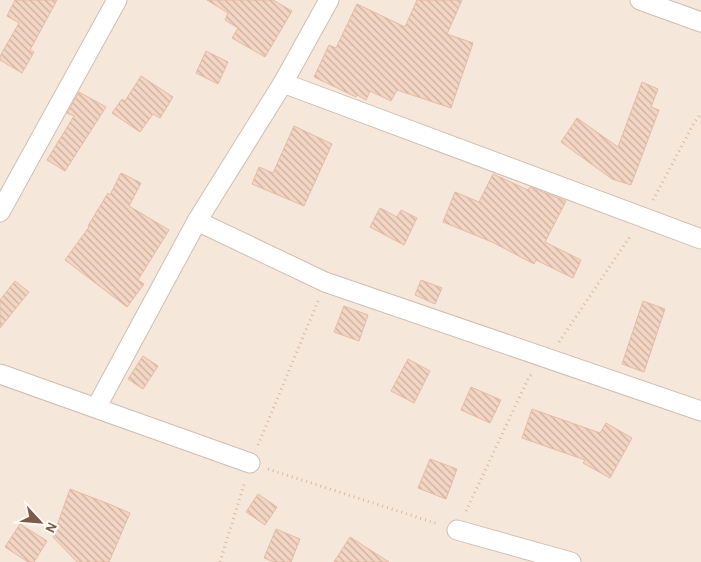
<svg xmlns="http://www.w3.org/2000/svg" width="701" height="562" font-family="'Alegreya Sans',sans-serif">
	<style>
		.residential { fill: #f5e8da }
		.building { fill: url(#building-back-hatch); stroke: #e6bba3 }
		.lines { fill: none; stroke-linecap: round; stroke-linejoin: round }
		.street-casing { stroke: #d1beb0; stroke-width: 21 }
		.path { stroke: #d9b8a5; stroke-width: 3; stroke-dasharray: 1 4; stroke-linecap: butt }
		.street { stroke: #fff; stroke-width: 19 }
	</style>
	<defs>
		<pattern id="building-back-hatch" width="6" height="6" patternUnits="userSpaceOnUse" patternTransform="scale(1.25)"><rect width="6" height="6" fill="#f3d5c3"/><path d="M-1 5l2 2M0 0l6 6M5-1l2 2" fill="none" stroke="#cab0a1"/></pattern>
	</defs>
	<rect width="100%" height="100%" fill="#fdf6ec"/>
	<!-- residential -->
	<rect class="residential" x="0" y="0" width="701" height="562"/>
	<!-- building -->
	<g class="building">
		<path d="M15 0H57L30 50 34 52 22 73 0 60V56L19 23 7 16Z"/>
		<path d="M207 0H273L292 11 265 57 232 38 238 28 225 20 228 13Z"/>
		<path d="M417 0H462L447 34 473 43 451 108 397 90 391 101 370 91 366 100 357 95 356 97 314 77 329 45 336 48 357 4 405 27Z"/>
		<path d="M206 51 228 62 218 84 196 73Z"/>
		<path d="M141 76 173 97 160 118 153 114 140 132 112 113 122 99 125 101Z"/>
		<path d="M642 82 658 89 651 107 659 110 631 185 612 179 561 142 577 118 618 147Z"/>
		<path d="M79 92 106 107 65 171 47 160 74 116 67 113Z"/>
		<path d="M294 126 332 144 304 206 252 184 259 167 273 173Z"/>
		<path d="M121 173 141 183 129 206 169 230 138 280 144 284 127 307 65 260 89 227 88 226 108 193 110 195Z"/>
		<path d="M493 174 528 190 530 187 566 201 545 242 581 260 573 278 536 260 534 264 492 242 443 222 455 192 479 202Z"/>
		<path d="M380 208 397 217 401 210 417 218 404 245 370 227Z"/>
		<path d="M421 280 442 288 435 304 415 295Z"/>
		<path d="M15 281 29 292 0 328V300Z"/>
		<path d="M643 301 665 309 644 372 622 364Z"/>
		<path d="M344 306 368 315 359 341 334 332Z"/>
		<path d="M143 356 158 366 143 389 128 379Z"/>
		<path d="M408 359 430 371 414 403 391 391Z"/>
		<path d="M471 387 501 400 490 423 461 410Z"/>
		<path d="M532 409 600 433 606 423 632 438 610 478 583 463 585 460 522 438Z"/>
		<path d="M430 459 457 469 446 499 418 488Z"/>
		<path d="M70 489 109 504 130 513 109 562H77L53 537Z"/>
		<path d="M258 494 277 507 265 525 246 512Z"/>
		<path d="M20 524 47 541 34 562H28L5 547Z"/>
		<path d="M276 529 300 539 291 562H274L264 558Z"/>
		<path d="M350 537 389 562H334Z"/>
	</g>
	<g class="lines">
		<defs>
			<g id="street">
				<path d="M640 0 701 22"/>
				<path d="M283 83 701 239"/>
				<path d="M0 212 117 0"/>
				<path d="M197 221 325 282 701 411"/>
				<path d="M0 374 250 463"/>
				<path d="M96 408 197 221 283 83 329 0"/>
				<path d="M457 530 571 562"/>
			</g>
		</defs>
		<!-- street casing -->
		<use href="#street" class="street-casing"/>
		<!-- path -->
		<g class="path">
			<path d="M653 200 694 123 701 113"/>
			<path d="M559 342 631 235"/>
			<path d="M258 445 318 301"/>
			<path d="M268 469 438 524"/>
			<path d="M466 511 529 377 533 373"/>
			<path d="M220 562 245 481"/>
		</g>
		<!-- street -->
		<use href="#street" class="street"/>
	</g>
	<!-- north arrow -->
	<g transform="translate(40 522) rotate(116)" stroke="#fffaf3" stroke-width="4" paint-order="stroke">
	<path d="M0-4L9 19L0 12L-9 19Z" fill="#7a5c4d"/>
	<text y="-8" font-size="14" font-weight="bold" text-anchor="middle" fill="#7a5c4d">N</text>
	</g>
</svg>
